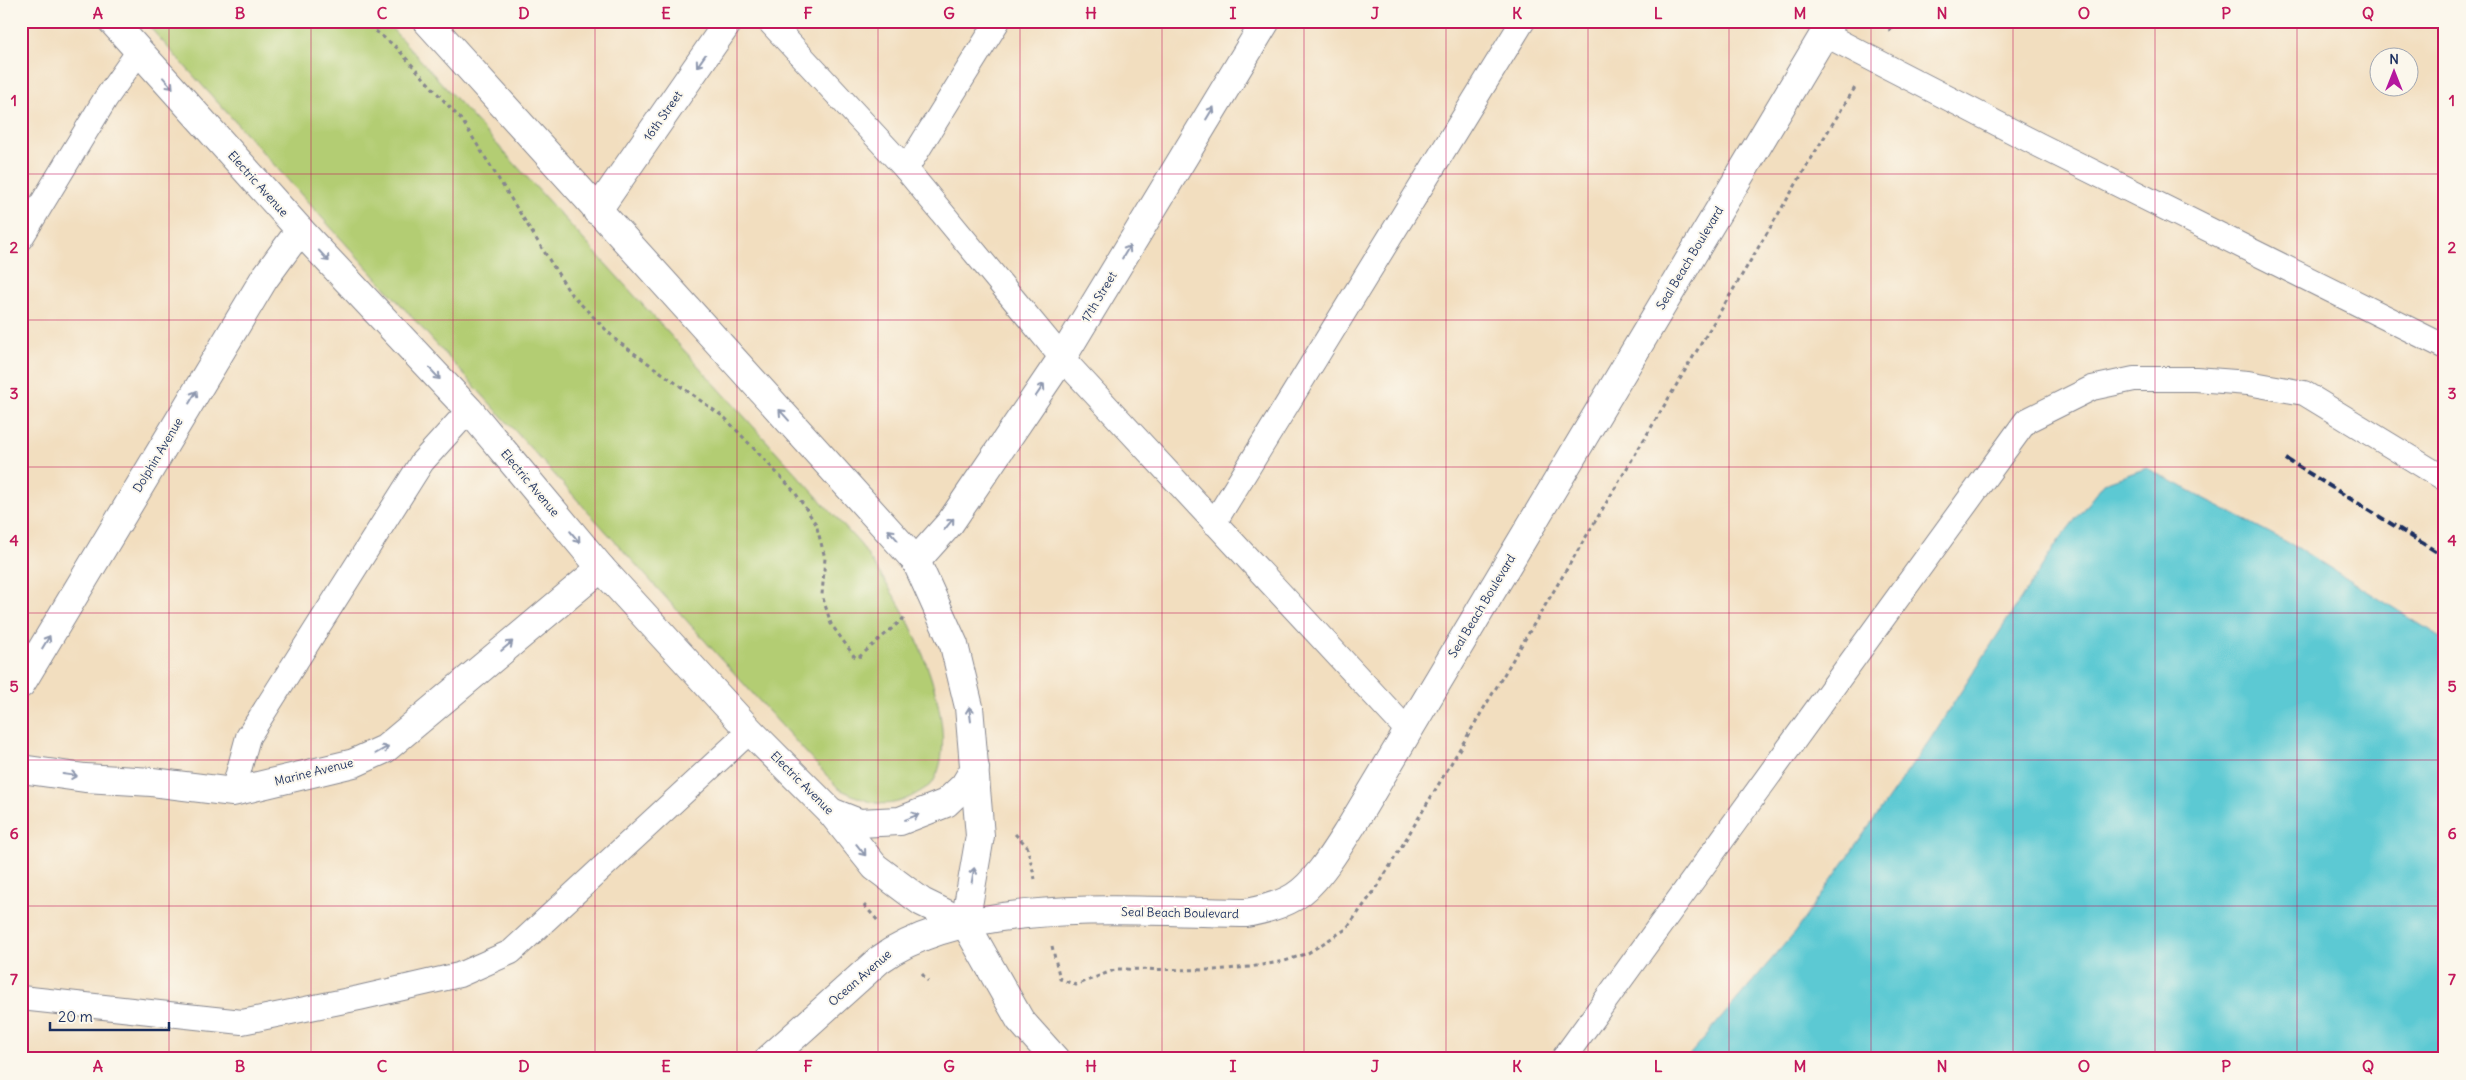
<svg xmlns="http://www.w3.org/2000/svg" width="2466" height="1080" font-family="Delius,sans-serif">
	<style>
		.green { fill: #b3cd73; stroke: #677e68 }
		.water { fill: #5cc9d3; stroke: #3c7c98 }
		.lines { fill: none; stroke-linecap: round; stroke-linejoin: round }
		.lane-casing { stroke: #86868e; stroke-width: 26 }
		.street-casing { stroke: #86868e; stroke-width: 30 }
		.secondary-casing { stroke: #86868e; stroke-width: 30 }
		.path { stroke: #86868e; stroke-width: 3; stroke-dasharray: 4 4; stroke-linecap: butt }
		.lane { stroke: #fff; stroke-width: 24 }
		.street { stroke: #fff; stroke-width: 28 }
		.secondary { stroke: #fff; stroke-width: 28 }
		.rail { stroke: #1b2f5e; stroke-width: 4; stroke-dasharray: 8 4; stroke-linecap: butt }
		.oneway { stroke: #8d97ae }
		.grid { fill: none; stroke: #c2185b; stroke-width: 1; stroke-opacity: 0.55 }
		.labels { text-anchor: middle; stroke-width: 4; stroke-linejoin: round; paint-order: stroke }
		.street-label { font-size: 12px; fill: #1b2f5e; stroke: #fbf7ec }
		.neatline { fill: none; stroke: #c2185b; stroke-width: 2 }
		.grid-label { font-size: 16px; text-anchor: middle; font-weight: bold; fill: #c2185b }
	</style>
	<rect width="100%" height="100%" fill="#fbf7ec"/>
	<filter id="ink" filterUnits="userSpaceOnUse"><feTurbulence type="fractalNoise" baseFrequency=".02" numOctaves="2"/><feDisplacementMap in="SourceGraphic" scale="10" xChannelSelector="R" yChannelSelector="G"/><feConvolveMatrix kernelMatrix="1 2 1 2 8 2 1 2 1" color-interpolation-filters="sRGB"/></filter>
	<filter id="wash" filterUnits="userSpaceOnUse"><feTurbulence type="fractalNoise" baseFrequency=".0096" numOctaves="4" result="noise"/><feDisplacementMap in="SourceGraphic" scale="20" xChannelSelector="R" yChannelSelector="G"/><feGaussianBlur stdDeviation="1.12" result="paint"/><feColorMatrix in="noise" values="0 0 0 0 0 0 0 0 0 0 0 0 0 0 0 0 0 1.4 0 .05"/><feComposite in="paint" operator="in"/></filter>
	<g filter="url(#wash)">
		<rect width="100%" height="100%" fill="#f2debf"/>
		<!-- green -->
		<path class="green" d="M144 21H385L861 545C872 563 885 580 896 599 921 640 961 737 933 782 930 786 924 789 921 791 888 812 872 804 839 789Z"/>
		<!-- water -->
		<path class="water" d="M2147 468 2298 548 2445 640V1059H1686L1795 932 1929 741 2059 540 2104 483Z"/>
	</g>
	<g filter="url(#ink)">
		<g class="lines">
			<defs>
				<g id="lane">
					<path d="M769 21 906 169 1062 358 1408 731"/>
					<path d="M1824 34 2039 145 2445 347"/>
					<path d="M906 169 998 21"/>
					<path d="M21 238 106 98 139 51"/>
					<path d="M1214 523 1523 21"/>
					<path d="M233 792 248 737 422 462 469 410"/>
					<path d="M21 998 242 1022 359 998 459 975 511 952 750 731"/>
					<path d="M1563 1059 2026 421 2092 388 2134 379H2196L2248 383 2304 393 2445 479"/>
				</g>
				<g id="street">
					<path d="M597 211 729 21"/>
					<path d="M916 561 950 523 1062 358 1266 21"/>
					<path d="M21 684 264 279 300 230"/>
					<path d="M21 769 85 778 152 782 233 792 354 763 385 749 601 568"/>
					<path d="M965 923 1020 1020 1055 1059"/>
				</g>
				<g id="secondary">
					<path d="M112 21 300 230 469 410 601 568 750 731 831 812 875 867 922 902 965 923"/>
					<path d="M427 21 916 561 954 645 969 707 980 836 965 923"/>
					<path d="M831 812 859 823 900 821 946 803 964 786 975 768"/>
					<path d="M769 1059 879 960C969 895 1139 912 1246 913 1262 910 1279 906 1294 897 1317 883 1337 848 1352 825L1832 21"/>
				</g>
			</defs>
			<!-- lane casing -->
			<use href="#lane" class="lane-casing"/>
			<!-- street casing -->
			<use href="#street" class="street-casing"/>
			<!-- secondary casing -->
			<use href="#secondary" class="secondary-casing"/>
			<!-- path -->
			<g class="path">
				<path d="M363 21 396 47 463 122 570 293 617 341 725 418 794 491 816 524 825 558 822 595 831 624 854 656 858 658 904 618"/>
				<path d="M1889 31 1896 21"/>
				<path d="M1015 834 1027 846 1035 879"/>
				<path d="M864 905 878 921"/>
				<path d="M1052 946 1060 979 1076 985 1117 969 1214 970 1250 967 1285 961 1308 953 1346 929 1378 886 1817 149 1856 86"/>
				<path d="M922 974 928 981"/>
			</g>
			<!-- lane -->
			<use href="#lane" class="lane"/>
			<!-- street -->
			<use href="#street" class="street"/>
			<!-- secondary -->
			<use href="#secondary" class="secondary"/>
			<!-- rail -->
			<path class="rail" d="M2286 459 2445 557"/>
		</g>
		<!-- one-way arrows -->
		<defs><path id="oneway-shaft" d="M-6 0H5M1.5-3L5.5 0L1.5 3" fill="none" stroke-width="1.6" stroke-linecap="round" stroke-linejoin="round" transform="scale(1.25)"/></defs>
		<g class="oneway">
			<use href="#oneway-shaft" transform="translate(701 61) rotate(125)"/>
			<use href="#oneway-shaft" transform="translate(168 83) rotate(48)"/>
			<use href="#oneway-shaft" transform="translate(1210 113) rotate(-59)"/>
			<use href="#oneway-shaft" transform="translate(1126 252) rotate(-59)"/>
			<use href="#oneway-shaft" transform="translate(324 256) rotate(47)"/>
			<use href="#oneway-shaft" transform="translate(435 374) rotate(47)"/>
			<use href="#oneway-shaft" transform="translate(1040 390) rotate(-56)"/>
			<use href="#oneway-shaft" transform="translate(193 397) rotate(-59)"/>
			<use href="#oneway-shaft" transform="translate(784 415) rotate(-132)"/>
			<use href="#oneway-shaft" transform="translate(949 524) rotate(-51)"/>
			<use href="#oneway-shaft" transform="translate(893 535) rotate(-132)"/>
			<use href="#oneway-shaft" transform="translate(575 537) rotate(50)"/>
			<use href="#oneway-shaft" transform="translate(46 642) rotate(-59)"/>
			<use href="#oneway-shaft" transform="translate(507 646) rotate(-40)"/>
			<use href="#oneway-shaft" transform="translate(970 714) rotate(-97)"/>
			<use href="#oneway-shaft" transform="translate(382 750) rotate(-30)"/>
			<use href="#oneway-shaft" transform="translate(70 775) rotate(8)"/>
			<use href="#oneway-shaft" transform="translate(912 817) rotate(-22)"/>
			<use href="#oneway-shaft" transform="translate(861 850) rotate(51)"/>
			<use href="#oneway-shaft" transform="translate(973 875) rotate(-80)"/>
		</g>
	</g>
	<!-- grid -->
	<path class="grid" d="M169 21V1059M311 21V1059M453 21V1059M595 21V1059M737 21V1059M878 21V1059M1020 21V1059M1162 21V1059M1304 21V1059M1446 21V1059M1588 21V1059M1729 21V1059M1871 21V1059M2013 21V1059M2155 21V1059M2297 21V1059M21 174H2445M21 320H2445M21 467H2445M21 613H2445M21 760H2445M21 906H2445"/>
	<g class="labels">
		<!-- street labels -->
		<g class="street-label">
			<text transform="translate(663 116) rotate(-55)" y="4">16th Street</text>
			<text transform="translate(258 184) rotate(48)" y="4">Electric Avenue</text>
			<text transform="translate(1690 258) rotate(-59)" y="4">Seal Beach Boulevard</text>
			<text transform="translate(1099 297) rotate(-59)" y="4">17th Street</text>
			<text transform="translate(158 455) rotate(-59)" y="4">Dolphin Avenue</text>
			<text transform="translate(530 483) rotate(50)" y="4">Electric Avenue</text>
			<text transform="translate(1482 606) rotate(-59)" y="4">Seal Beach Boulevard</text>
			<text transform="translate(314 772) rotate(-14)" y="4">Marine Avenue</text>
			<text transform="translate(802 783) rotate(45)" y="4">Electric Avenue</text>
			<text transform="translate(1180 913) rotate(1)" y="4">Seal Beach Boulevard</text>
			<text transform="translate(860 978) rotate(-41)" y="4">Ocean Avenue</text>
		</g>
	</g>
	<!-- margin -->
	<rect width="2466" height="1080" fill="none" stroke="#fbf7ec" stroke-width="55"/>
	<!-- north arrow -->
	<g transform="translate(2394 72)"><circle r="24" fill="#fbf7ec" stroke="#a1a7b3"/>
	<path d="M0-4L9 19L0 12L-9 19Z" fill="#b5179e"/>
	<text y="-8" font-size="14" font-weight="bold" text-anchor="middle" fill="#1b2f5e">N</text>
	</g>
	<!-- scale -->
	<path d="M50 1022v8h119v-8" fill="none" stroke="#1b2f5e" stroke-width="2.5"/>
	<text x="58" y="1022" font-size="15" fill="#1b2f5e" stroke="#fbf7ec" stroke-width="4" paint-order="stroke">20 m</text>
	<rect x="28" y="28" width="2410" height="1024" class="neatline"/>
	<g class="grid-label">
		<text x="98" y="19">A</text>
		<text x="240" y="19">B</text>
		<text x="382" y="19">C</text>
		<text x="524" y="19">D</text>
		<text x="666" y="19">E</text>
		<text x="808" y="19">F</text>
		<text x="949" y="19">G</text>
		<text x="1091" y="19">H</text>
		<text x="1233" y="19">I</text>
		<text x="1375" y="19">J</text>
		<text x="1517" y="19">K</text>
		<text x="1658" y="19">L</text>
		<text x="1800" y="19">M</text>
		<text x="1942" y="19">N</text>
		<text x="2084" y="19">O</text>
		<text x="2226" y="19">P</text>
		<text x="2368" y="19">Q</text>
		<text x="14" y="106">1</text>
		<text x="2452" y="106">1</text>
		<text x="14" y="253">2</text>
		<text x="2452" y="253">2</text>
		<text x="14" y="399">3</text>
		<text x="2452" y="399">3</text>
		<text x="14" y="546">4</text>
		<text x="2452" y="546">4</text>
		<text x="14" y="692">5</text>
		<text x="2452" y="692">5</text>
		<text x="14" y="839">6</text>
		<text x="2452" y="839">6</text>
		<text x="14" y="985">7</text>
		<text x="2452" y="985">7</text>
		<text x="98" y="1072">A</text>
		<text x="240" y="1072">B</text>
		<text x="382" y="1072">C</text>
		<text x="524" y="1072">D</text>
		<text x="666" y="1072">E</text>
		<text x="808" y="1072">F</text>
		<text x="949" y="1072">G</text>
		<text x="1091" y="1072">H</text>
		<text x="1233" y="1072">I</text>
		<text x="1375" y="1072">J</text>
		<text x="1517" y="1072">K</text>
		<text x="1658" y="1072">L</text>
		<text x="1800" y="1072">M</text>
		<text x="1942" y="1072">N</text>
		<text x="2084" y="1072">O</text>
		<text x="2226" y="1072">P</text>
		<text x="2368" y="1072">Q</text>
	</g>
</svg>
